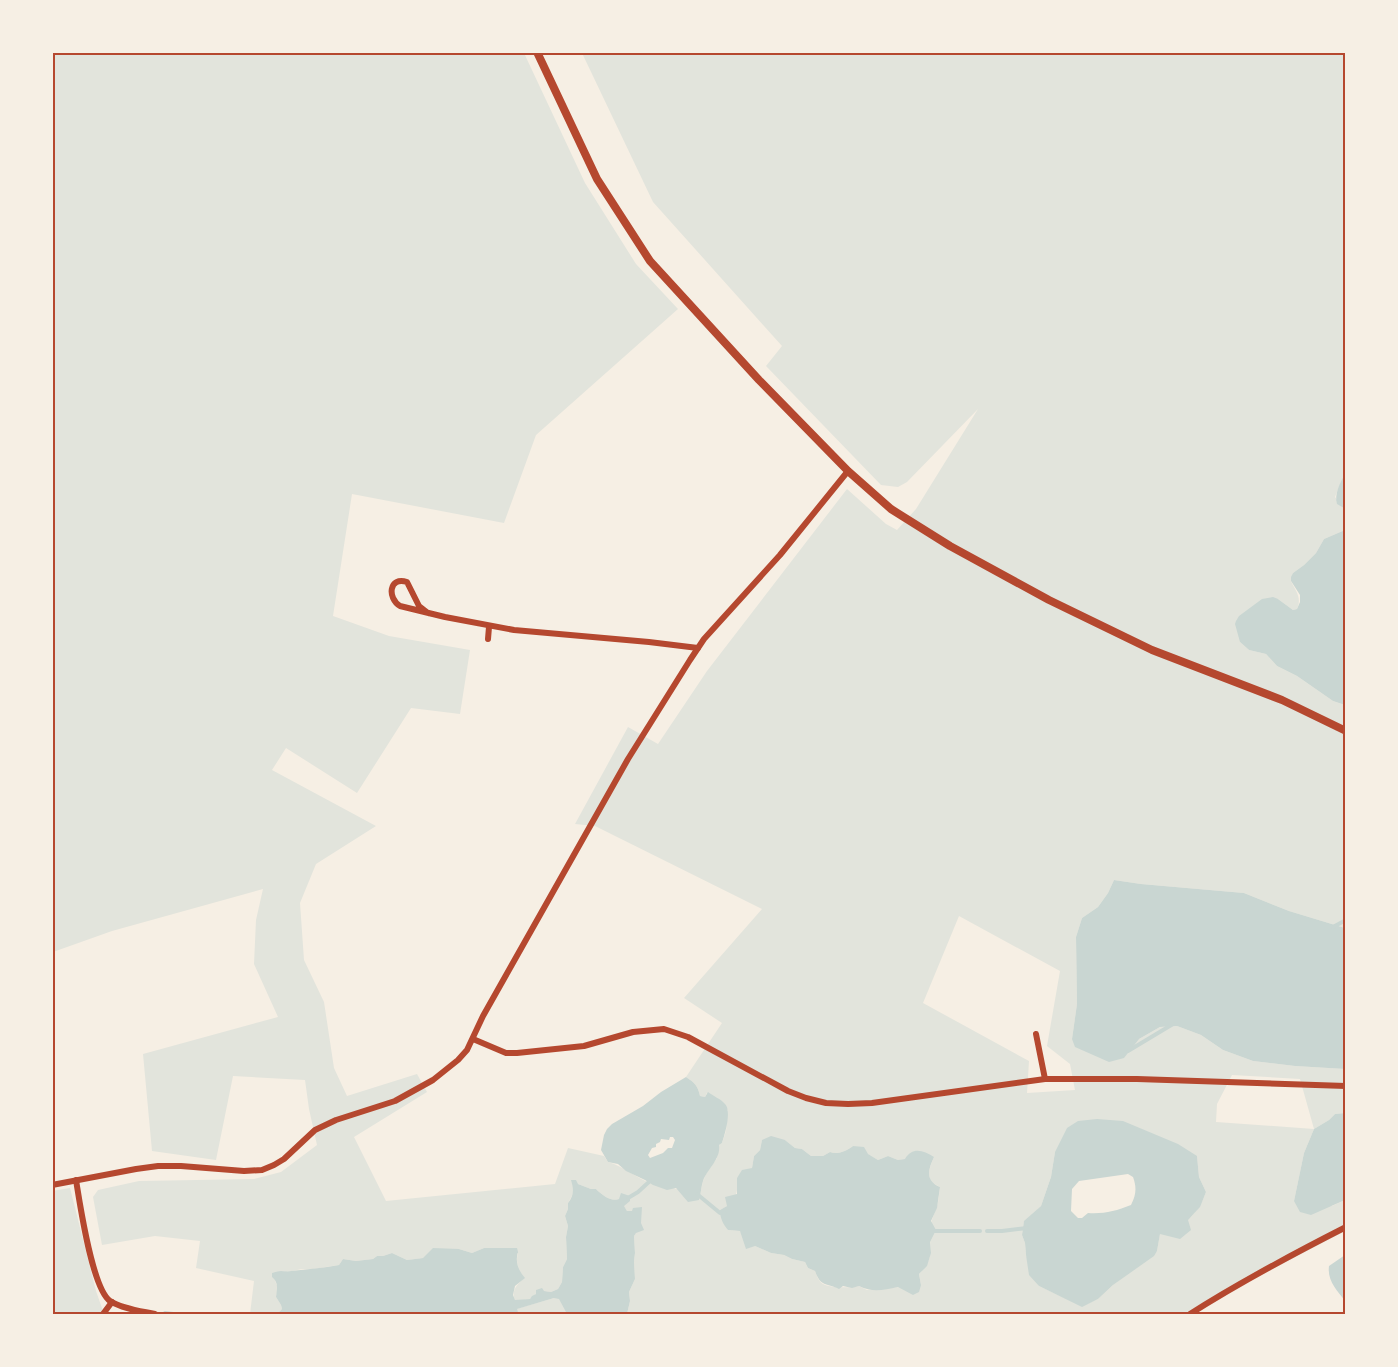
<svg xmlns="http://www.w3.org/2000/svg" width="1398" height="1367" font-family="Jost,sans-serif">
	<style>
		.green { fill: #e2e4dc; fill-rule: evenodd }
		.water { fill: #c9d6d2; fill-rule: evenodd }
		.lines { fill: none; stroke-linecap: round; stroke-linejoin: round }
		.stream { stroke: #c9d6d2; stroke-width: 4 }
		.minor { stroke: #b5482f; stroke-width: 6 }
		.tertiary { stroke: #b5482f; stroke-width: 8 }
		.neatline { fill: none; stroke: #b5482f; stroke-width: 2 }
	</style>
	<rect width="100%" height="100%" fill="#f6efe4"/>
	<!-- green -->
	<g class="green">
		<path d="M52 53H524L585 183 636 264 678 309 536 435 504 523 352 494 333 616 389 636 470 650 460 714 411 708 357 793 286 748 272 770 376 826 316 864 300 903 304 960 324 1002 334 1068 347 1096 417 1074 427 1092 354 1137 386 1201 555 1184 568 1148 604 1156 608 1162C623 1166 635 1177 650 1183 657 1186 666 1186 673 1188 682 1190 691 1196 699 1200L703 1181 707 1172 717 1158 719 1145 722 1143 726 1131 728 1110 707 1093 705 1097 700 1096C698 1086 695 1083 686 1077L722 1023 684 998 762 909 595 826 575 824 628 727 658 744 707 671 847 489 886 524 897 530 916 509 978 409 907 482 898 487 881 485 766 366 782 346 653 202 582 53H1345L1346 474 1341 482 1335 497 1344 508 1345 507V530L1324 539 1316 553 1304 565 1293 573 1291 581C1296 592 1302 597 1297 609L1293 610 1278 599 1240 642 1249 650 1266 654 1277 666 1297 676 1333 701 1345 705V928L1289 911 1244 893 1141 884 1114 880 1108 893 1098 907 1082 918 1076 937 1077 1004 1072 1039H1139L1160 1027 1177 1026 1201 1035 1223 1050 1253 1061 1295 1066 1345 1069V1113L1335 1114 1329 1120 1314 1129 1304 1153 1294 1201 1332 1206 1345 1200V1231L1221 1296 1194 1314H627L630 1301 629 1292 635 1279 634 1261 635 1253 634 1236 641 1223V1213L627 1211 619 1199C611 1202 602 1195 596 1189H591L578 1184C574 1190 572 1197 568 1203V1209L565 1216 568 1226 566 1237 567 1259 563 1267 562 1282 558 1289 551 1292 544 1291 536 1294 530 1299 515 1301C511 1290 517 1285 524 1278 519 1270 515 1263 518 1253L484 1248 472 1253 459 1249 423 1258 407 1260 392 1253 383 1256H377L373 1259 356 1261 343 1259 339 1265 313 1269H302L287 1272 282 1271 272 1273 278 1288 276 1297 281 1305 282 1309 277 1314H250L254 1281 196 1268 200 1241 155 1236 102 1245 93 1197 98 1190 139 1181 254 1179 281 1172 317 1145 309 1109 305 1080 233 1076 216 1160 152 1151 143 1054 278 1017 254 964 256 920 263 889 112 931 53 952ZM959 916 1060 971 1047 1046 1070 1064 1075 1090 1027 1093 1029 1061 923 1003ZM1232 1075 1300 1079 1314 1129 1216 1122 1217 1104ZM762 1140H785L795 1148 802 1149 811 1156H823L830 1152C838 1155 846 1151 853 1146L878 1160 888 1156 898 1160 934 1157C928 1171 925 1180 940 1187 939 1193 939 1200 937 1206 936 1211 933 1215 932 1220 925 1242 939 1255 919 1274L921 1285 867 1290 859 1286C852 1288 829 1288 823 1284 819 1282 817 1276 815 1271L808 1268 805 1262 792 1259 784 1255 771 1253 755 1246 740 1231 728 1230 720 1210C735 1203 739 1193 737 1178L752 1168 754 1156 760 1150ZM1055 1152 1197 1156 1199 1177 1206 1192C1195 1220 1186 1221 1160 1233L1157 1251 1113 1285 1098 1299 1082 1306 1039 1286 1026 1255 1025 1243 1022 1235 1024 1222 1041 1206 1051 1177Z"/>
		<path d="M70 1188 96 1291 104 1314H53L52 1191Z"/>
		<path d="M554 1298H559L567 1312V1314H523L522 1312H518L516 1309Z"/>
	</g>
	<!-- water -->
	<g class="water">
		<path d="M1345 474 1346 507 1344 508 1337 504C1334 494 1340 483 1345 474Z"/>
		<path d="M1345 530V705L1333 701 1297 676 1277 666 1266 654 1249 650 1240 642 1235 624 1236 621 1239 616 1262 599 1273 597 1278 599 1293 610 1297 609 1300 602V595L1291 581V577L1293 573 1304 565 1316 553 1324 539Z"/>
		<path d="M1114 880 1141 884 1244 893 1289 911 1345 928V1069L1295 1066 1253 1061 1223 1050 1201 1035 1177 1026 1160 1027 1139 1039 1124 1058 1109 1062 1075 1047 1072 1039 1077 1004 1076 937 1082 918 1098 907 1108 893Z"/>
		<path d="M686 1077C695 1083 698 1086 700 1096L705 1097 708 1092C713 1096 721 1099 725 1104 732 1111 725 1134 722 1143L719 1145C721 1159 708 1168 703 1181 701 1187 701 1194 699 1200L688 1202 676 1188 667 1190 653 1185 645 1180 626 1171 618 1164 608 1162 601 1150 604 1135 607 1129 612 1124 643 1106 661 1092ZM670 1137H673L675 1140 672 1148H668L663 1153 650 1158 648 1155 652 1148 656 1147V1144L660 1142 661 1139 669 1140Z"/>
		<path d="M1345 1113V1200L1311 1215 1300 1212 1294 1201 1304 1153 1314 1129 1329 1120 1335 1114Z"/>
		<path d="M1097 1119 1123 1121 1178 1144 1197 1156 1199 1177 1206 1192 1200 1207 1188 1220 1191 1230 1180 1239 1160 1234 1157 1251 1154 1256 1113 1285 1098 1299 1082 1307 1039 1286 1029 1275 1026 1255 1025 1243 1022 1235 1024 1221 1041 1206 1051 1177 1055 1152 1067 1128 1078 1121ZM1128 1174 1133 1177C1137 1188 1136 1195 1131 1205 1116 1211 1104 1214 1088 1213L1082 1218H1078L1071 1211 1072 1189 1079 1181Z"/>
		<path d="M771 1136 785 1140 795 1148 802 1149 811 1156H823L830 1152C838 1155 846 1151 853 1146L864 1147 868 1154 878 1160 888 1156 898 1160 905 1159C912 1147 923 1150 934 1157 928 1170 925 1180 940 1187L937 1208 931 1221 936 1230 930 1242 931 1253 927 1266 919 1274 921 1285 919 1292 913 1295 898 1287C883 1290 873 1293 859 1286L852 1288 843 1286 839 1289C826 1282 821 1288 815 1271L808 1268 805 1262 792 1259 784 1255 771 1253 755 1246 746 1249 740 1231 728 1230C723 1224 720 1218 720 1210L727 1206 725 1197 737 1194V1178L742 1170 752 1168 754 1156 760 1150 762 1140Z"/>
		<path d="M571 1180H576L578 1184 591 1189H596C602 1195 611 1202 619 1199L621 1193 630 1196V1201L624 1206 627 1211H632L633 1208 642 1207 641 1223 644 1230 636 1233 634 1236 635 1253 634 1261 635 1279 629 1292 630 1301 627 1314H567L566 1312 559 1299 554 1298 517 1309 518 1312H522L523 1314H277L282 1309 281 1305 276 1297C277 1289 279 1283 272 1277V1273C275 1272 278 1271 281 1271 284 1271 288 1272 291 1271 307 1269 323 1268 339 1265L343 1259 356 1261 373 1259 377 1256H383L392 1253 407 1260 423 1258 433 1248 459 1249 472 1253 484 1248H517C519 1256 518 1249 517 1257 516 1265 520 1272 525 1278L515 1286 513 1295 515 1300 530 1299 532 1296 536 1294V1290L542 1288 544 1291 551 1292 558 1289 562 1282 563 1267 567 1259 566 1237 568 1226 565 1216 568 1209V1203C574 1195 574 1190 571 1180Z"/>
		<path d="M1345 1255V1301C1337 1290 1327 1281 1329 1266Z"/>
	</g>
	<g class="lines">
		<!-- stream -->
		<g class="stream">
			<path d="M1333 927 1346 920"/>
			<path d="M1128 1051 1173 1024"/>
			<path d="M697 1194 720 1213H725"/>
			<path d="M628 1198 638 1192 650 1181"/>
			<path d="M932 1231H980"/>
			<path d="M987 1231H1002L1027 1228"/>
			<path d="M165 1313 173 1314"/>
			<path d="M118 1314H128"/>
		</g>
		<!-- minor -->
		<g class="minor">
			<path d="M428 613 419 606 407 582C389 576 387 598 400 606L445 617 514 630 649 642 698 648"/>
			<path d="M488 639 489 627"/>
			<path d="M1036 1034 1045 1079"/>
			<path d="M473 1039 506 1053H517L584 1046 633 1032 664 1029 688 1037 788 1091 806 1098 826 1103 848 1104 872 1103 1045 1079H1137L1346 1086"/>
			<path d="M76 1180C80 1204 92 1288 110 1301 123 1309 141 1311 155 1314"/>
			<path d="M52 1185 136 1169 158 1166H181L244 1171 262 1170 274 1165 284 1159 315 1130 336 1120 395 1101 433 1080 458 1060 467 1050 483 1016 628 759 690 660 704 639 780 555 848 471"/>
			<path d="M103 1314 112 1302"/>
			<path d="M1190 1314C1240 1282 1293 1254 1346 1227"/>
		</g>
		<!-- tertiary -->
		<path class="tertiary" d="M537 52 597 179 650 261 759 380 848 471 891 509 950 546 1049 600 1152 650 1282 700 1346 731"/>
	</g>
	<!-- border -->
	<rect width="1398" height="1367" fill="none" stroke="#f6efe4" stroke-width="108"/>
	<rect x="54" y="54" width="1290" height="1259" class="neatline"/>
</svg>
